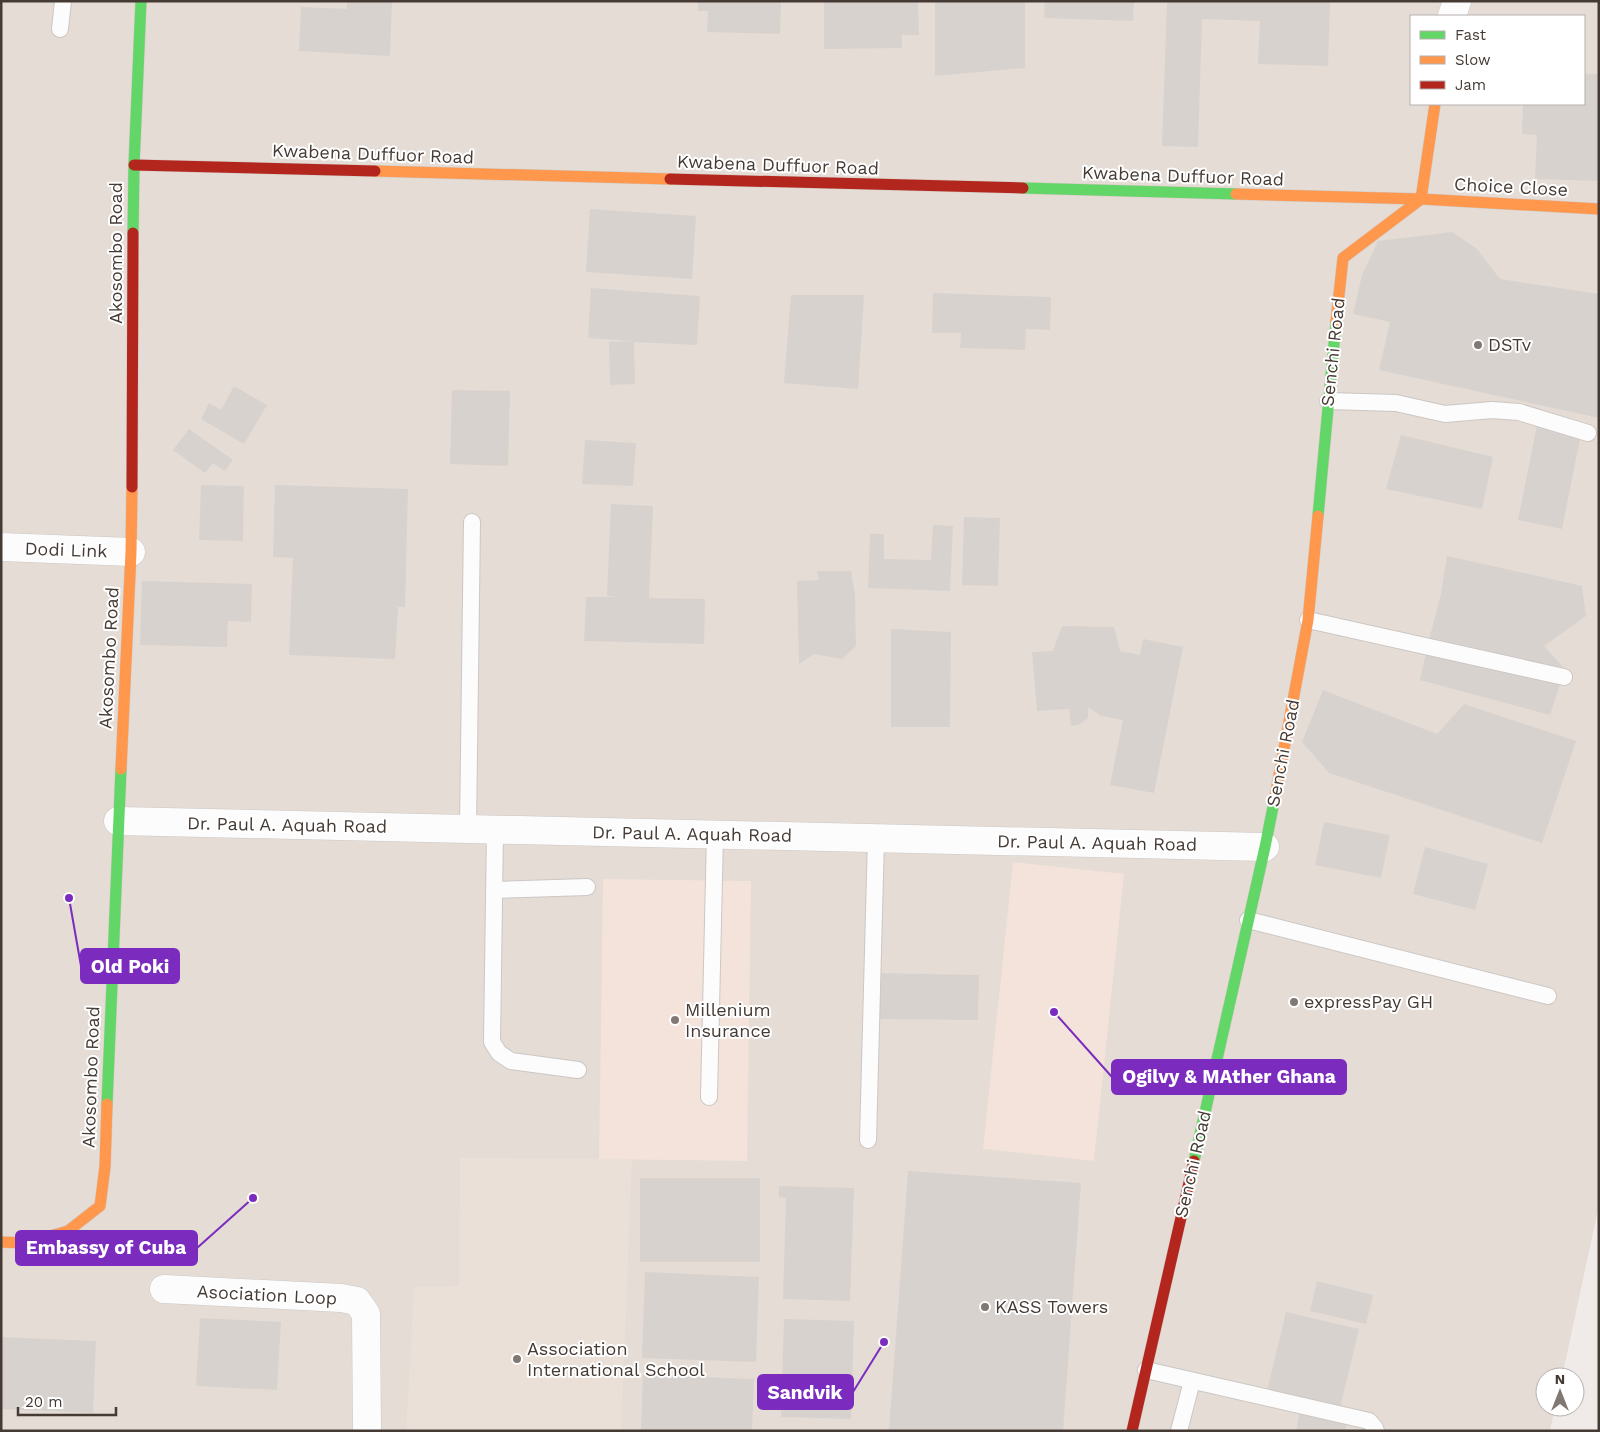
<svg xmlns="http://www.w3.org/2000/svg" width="1600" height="1432" font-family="'Work Sans',sans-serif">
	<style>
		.residential { fill: #e4dcd5; fill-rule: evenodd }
		.commercial { fill: #f3e3da }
		.education { fill: #ebe0d7 }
		.building { fill: #d8d2cf }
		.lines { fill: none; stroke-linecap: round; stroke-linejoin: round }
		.lane-casing { stroke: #ccc7c4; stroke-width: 18 }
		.street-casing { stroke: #ccc7c4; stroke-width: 29 }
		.fast-casing { stroke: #d1c8c0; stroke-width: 12 }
		.slow-casing { stroke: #d1c8c0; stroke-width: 12 }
		.jam-casing { stroke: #d1c8c0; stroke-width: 12 }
		.lane { stroke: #fdfcfc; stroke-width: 16 }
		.street { stroke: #fdfcfc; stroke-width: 28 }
		.fast { stroke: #63d668; stroke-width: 11 }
		.slow { stroke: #ff974d; stroke-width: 11 }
		.jam { stroke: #b3261e; stroke-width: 11 }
		.poi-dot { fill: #817873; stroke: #fff; stroke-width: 2 }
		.labels { text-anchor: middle; stroke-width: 4; stroke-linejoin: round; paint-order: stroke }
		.street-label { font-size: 18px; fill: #453a34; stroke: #fff }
		.poi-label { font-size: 18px; fill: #453a34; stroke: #fff; text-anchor: start }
		.leader { fill: none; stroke: #7b2cbf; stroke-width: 2 }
		.callout-dot { fill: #7b2cbf; stroke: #fff; stroke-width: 2 }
		.callout { fill: #7b2cbf; stroke: #7b2cbf; stroke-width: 2 }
		.callout-label { font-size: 19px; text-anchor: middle; font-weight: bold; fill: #fff }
	</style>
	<rect width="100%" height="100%" fill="#f0ebe8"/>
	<!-- residential -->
	<path class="residential" d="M1 1H1599V1205L1562 1377H1545V1407H1555L1550 1431H1ZM1411 16H1584V104H1411Z"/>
	<!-- commercial -->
	<g class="commercial">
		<path d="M1013 862 1124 874 1094 1161 983 1149Z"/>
		<path d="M603 879 751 881 747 1161 599 1159Z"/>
	</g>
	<!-- education -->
	<path class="education" d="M460 1158 632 1159 621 1431H406L414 1287 459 1286Z"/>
	<!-- building -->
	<g class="building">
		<path d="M347 1H392L390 56 299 51 301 7 347 9Z"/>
		<path d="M698 1H781L780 34 707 32 708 11H698Z"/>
		<path d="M906 1H918L919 35H902V48L824 49V2Z"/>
		<path d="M935 1H1025V68L935 76Z"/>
		<path d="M1045 1H1134L1133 21 1044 18Z"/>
		<path d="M1167 1H1330L1328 66 1258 64 1260 21 1202 19 1198 147 1162 146Z"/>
		<path d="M1584 74H1599V181L1535 179 1537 135 1522 134 1523 104H1584Z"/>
		<path d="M590 209 696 216 692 279 586 272Z"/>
		<path d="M1452 232 1477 249 1500 279 1599 294V418L1379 370 1390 322 1353 314 1362 275 1378 241Z"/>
		<path d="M591 288 700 296 697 345 634 342 635 384 610 385 609 342 632 341 588 338Z"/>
		<path d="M933 293 1051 297 1050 330 1026 329 1025 350 960 348 961 333H932Z"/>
		<path d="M791 295H864L858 389 784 383Z"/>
		<path d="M234 386 267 405 244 444 201 419 209 403 221 410Z"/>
		<path d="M452 390 510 391 508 466 450 464Z"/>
		<path d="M1537 425 1581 434 1562 529 1518 520Z"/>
		<path d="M189 429 233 460 225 471 213 463 205 473 173 450Z"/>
		<path d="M1401 435 1493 457 1482 509 1386 489Z"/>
		<path d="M585 440 636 443 633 486 582 484Z"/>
		<path d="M201 485 244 486 243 541 199 540Z"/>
		<path d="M275 485 408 489 405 607 390 606 398 607 395 659 289 655 293 558 273 557Z"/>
		<path d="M611 504 653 506 649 598 705 599 704 644 584 641 586 597H617L607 596Z"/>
		<path d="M964 517 1000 518 998 586 962 585Z"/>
		<path d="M933 525 953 526 950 591 868 588 870 534H884V559L931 560Z"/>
		<path d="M1447 556 1582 586 1586 616 1544 646 1565 669 1550 715 1420 680 1429 640 1441 594Z"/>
		<path d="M817 571H851L855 595 856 646 842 659 814 654 799 664 797 581 819 580Z"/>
		<path d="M142 581 252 584 251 622 228 621 227 647 140 645Z"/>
		<path d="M1062 626 1114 627 1120 651 1140 655 1143 639 1183 647 1154 793 1110 785 1123 720 1101 716 1088 707V718L1078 725 1071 726 1069 709 1037 711 1032 652 1053 651Z"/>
		<path d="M891 629 951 632 950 727H891Z"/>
		<path d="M1323 690 1437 734 1464 704 1576 741 1542 843 1329 773 1302 742Z"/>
		<path d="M1324 822 1390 835 1381 878 1315 865Z"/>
		<path d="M1425 847 1488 864 1475 910 1413 894Z"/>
		<path d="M874 973 979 975 978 1020 873 1019Z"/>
		<path d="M908 1171 1081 1183 1063 1431H889Z"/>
		<rect x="640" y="1178" width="120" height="84"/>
		<path d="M779 1186 854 1188 850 1301 783 1299 786 1198 779 1197Z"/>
		<path d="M645 1272 759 1277 756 1362 642 1358Z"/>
		<path d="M1317 1281 1373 1295 1366 1324 1310 1311Z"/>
		<path d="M1286 1312 1359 1329 1339 1412 1266 1395Z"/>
		<path d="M200 1318 281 1322 277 1390 196 1386Z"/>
		<path d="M784 1319 854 1321 851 1419 781 1417Z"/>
		<path d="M1 1337 96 1341 93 1413 1 1409Z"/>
		<path d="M643 1375 754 1379 752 1431H641Z"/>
		<path d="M1300 1412 1347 1422 1345 1431H1296Z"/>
	</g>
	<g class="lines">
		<defs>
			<g id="lane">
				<path d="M60 29 63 1"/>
				<path d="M1328 401 1396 403 1445 414 1492 410 1519 412 1588 433"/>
				<path d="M1308 620 1564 677"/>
				<path d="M468 829 472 522"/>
				<path d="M495 830 492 1042 499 1053 511 1061 578 1070"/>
				<path d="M494 890 587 887"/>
				<path d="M1248 920 1548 996"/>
				<path d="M709 1097 715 834"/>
				<path d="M868 1140 876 838"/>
				<path d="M1146 1370 1369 1421 1375 1428 1376 1431"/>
				<path d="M1179 1431 1192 1381"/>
			</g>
			<g id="street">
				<path d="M1452 16 1457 1"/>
				<path d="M1 547 131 552"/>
				<path d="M118 821 1265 847"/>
				<path d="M164 1289 341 1298 357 1301 366 1314 367 1431"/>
			</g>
			<g id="fast">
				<path d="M1023 188 1236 194"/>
				<path d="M133 233 134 165 141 1"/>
				<path d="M1318 516 1336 322"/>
				<path d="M107 1104 121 769"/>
				<path d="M1194 1161 1265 847 1275 797"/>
			</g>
			<g id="slow">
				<path d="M375 171 670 179"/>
				<path d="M1236 194 1421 199 1599 209"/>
				<path d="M1336 322 1343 258 1421 199 1435 104"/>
				<path d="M121 769 131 552 132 487"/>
				<path d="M1275 797 1308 620 1318 516"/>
				<path d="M1 1242 26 1243 68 1231 100 1206 105 1167 107 1104"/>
			</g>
			<g id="jam">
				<path d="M134 165 375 171"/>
				<path d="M670 179 1023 188"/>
				<path d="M132 487 133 233"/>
				<path d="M1132 1431 1194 1161"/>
			</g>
		</defs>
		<!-- lane casing -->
		<use href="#lane" class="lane-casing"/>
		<!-- street casing -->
		<use href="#street" class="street-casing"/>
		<!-- fast casing -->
		<use href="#fast" class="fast-casing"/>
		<!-- slow casing -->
		<use href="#slow" class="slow-casing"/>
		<!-- jam casing -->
		<use href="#jam" class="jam-casing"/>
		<!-- lane -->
		<use href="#lane" class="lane"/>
		<!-- street -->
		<use href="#street" class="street"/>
		<!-- fast -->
		<use href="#fast" class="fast"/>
		<!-- slow -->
		<use href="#slow" class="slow"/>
		<!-- jam -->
		<use href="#jam" class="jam"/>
	</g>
	<!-- markers -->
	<g class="poi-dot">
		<circle cx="1478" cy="345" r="5"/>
		<circle cx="1294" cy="1002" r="5"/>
		<circle cx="675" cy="1020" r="5"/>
		<circle cx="985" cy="1307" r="5"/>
		<circle cx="517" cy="1359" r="5"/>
	</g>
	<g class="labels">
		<!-- street labels -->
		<g class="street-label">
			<text transform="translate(373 154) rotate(2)" y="6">Kwabena Duffuor Road</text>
			<text transform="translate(778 165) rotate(2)" y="6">Kwabena Duffuor Road</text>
			<text transform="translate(1183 176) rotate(2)" y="6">Kwabena Duffuor Road</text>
			<text transform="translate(1511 187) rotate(3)" y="6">Choice Close</text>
			<text transform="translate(116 253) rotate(-90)" y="6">Akosombo Road</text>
			<text transform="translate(1333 352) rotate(-84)" y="6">Senchi Road</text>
			<text transform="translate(66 550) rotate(2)" y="6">Dodi Link</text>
			<text transform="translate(109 658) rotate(-87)" y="6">Akosombo Road</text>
			<text transform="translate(1283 753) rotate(-79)" y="6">Senchi Road</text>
			<text transform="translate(287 825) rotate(1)" y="6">Dr. Paul A. Aquah Road</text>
			<text transform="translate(692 834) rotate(1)" y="6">Dr. Paul A. Aquah Road</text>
			<text transform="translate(1097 843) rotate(1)" y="6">Dr. Paul A. Aquah Road</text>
			<text transform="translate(91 1077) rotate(-88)" y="6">Akosombo Road</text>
			<text transform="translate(1193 1164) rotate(-77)" y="6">Senchi Road</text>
			<text transform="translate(267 1295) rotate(3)" y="6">Asociation Loop</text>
		</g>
		<!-- poi labels -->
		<g class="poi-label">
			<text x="1488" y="351">DSTv</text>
			<text x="1304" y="1008">expressPay GH</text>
			<text x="685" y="1016">Millenium<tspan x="685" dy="21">Insurance</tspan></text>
			<text x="995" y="1313">KASS Towers</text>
			<text x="527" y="1355">Association<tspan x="527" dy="21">International School</tspan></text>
		</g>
	</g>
	<!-- callouts -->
	<path class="leader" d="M69 898L81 966M1054 1012L1112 1077M253 1198L197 1248M884 1342L853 1392"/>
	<g class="callout-dot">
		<circle cx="69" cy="898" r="5"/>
		<circle cx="1054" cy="1012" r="5"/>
		<circle cx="253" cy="1198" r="5"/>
		<circle cx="884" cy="1342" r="5"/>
	</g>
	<g class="callout">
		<rect x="81" y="949" width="98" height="34" rx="5"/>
		<rect x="1112" y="1060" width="234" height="34" rx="5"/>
		<rect x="16" y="1231" width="181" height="34" rx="5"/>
		<rect x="758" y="1375" width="95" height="34" rx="5"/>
	</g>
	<g class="callout-label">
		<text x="130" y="973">Old Poki</text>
		<text x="1229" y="1083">Ogilvy &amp; MAther Ghana</text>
		<text x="106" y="1254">Embassy of Cuba</text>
		<text x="805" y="1399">Sandvik</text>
	</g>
	<!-- border -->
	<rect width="1600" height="1432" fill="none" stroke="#453a34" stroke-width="5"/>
	<!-- legend -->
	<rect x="1410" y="15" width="175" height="90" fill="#ffffff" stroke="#b5b0ae"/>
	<rect x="1420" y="31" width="25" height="8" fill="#63d668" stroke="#b5b0ae"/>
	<text x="1455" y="40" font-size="15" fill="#453a34">Fast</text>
	<rect x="1420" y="56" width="25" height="8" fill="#ff974d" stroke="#b5b0ae"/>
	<text x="1455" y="65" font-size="15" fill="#453a34">Slow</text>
	<rect x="1420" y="81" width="25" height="8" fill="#b3261e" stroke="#b5b0ae"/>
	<text x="1455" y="90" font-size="15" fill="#453a34">Jam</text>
	<!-- north arrow -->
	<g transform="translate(1560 1392)"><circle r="24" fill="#ffffff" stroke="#b5b0ae"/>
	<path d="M0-4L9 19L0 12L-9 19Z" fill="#817873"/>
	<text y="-8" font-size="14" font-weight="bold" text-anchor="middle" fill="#453a34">N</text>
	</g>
	<!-- scale -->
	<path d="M18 1407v8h98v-8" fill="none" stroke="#453a34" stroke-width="2.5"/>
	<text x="25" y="1407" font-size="15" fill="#453a34" stroke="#ffffff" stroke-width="4" paint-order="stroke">20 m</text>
</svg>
